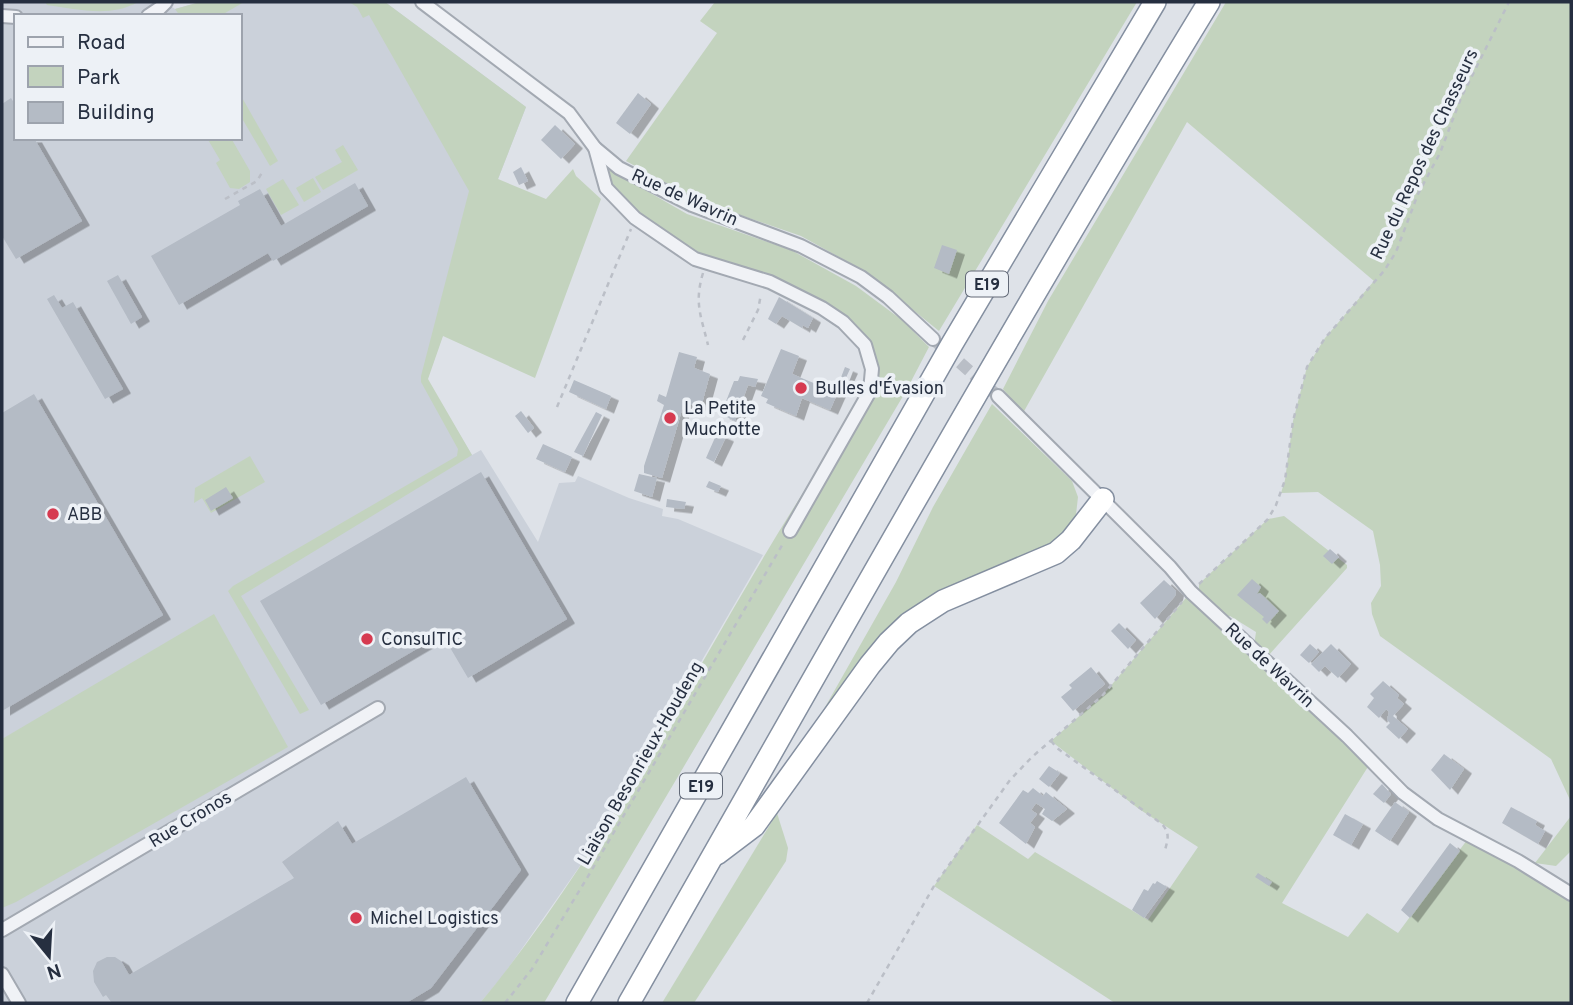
<svg xmlns="http://www.w3.org/2000/svg" width="1573" height="1005" font-family="Overpass,sans-serif">
	<style>
		.built { fill: #cbd1da; fill-rule: evenodd }
		.green { fill: #c3d3be }
		.building { fill: #b4bbc5; filter: url(#shadow) }
		.lines { fill: none; stroke-linecap: round; stroke-linejoin: round }
		.minor-tunnel { stroke: #b9bec6; stroke-width: 12; stroke-dasharray: 12 6; stroke-linecap: butt }
		.minor-casing { stroke: #a3a9b2; stroke-width: 16 }
		.motorway-casing { stroke: #848fa0; stroke-width: 24 }
		.path { stroke: #bbbfc7; stroke-width: 2.5; stroke-dasharray: 5 5; stroke-linecap: butt }
		.minor { stroke: #f0f2f6; stroke-width: 12 }
		.motorway { stroke: #fff; stroke-width: 21 }
		.poi-dot { fill: #d63a50; stroke: #edf1f6; stroke-width: 2.5 }
		.labels { text-anchor: middle; stroke-width: 7; stroke-linejoin: round; paint-order: stroke }
		.shield { fill: #edf1f6; stroke: #626977; stroke-width: 2 }
		.shield-label { font-size: 16px; font-weight: bold; fill: #262f40 }
		.street-label { font-size: 18px; fill: #262f40; stroke: #edf1f6 }
		.poi-label { font-size: 18px; fill: #262f40; stroke: #edf1f6; text-anchor: start }
	</style>
	<defs>
		<filter id="shadow"><feDropShadow dx="8" dy="4.5" stdDeviation="0" flood-color="#0004"/></filter>
	</defs>
	<rect width="100%" height="100%" fill="#dee2e8"/>
	<!-- built -->
	<path class="built" d="M2 2H165L175 9 200 2H385L526 107 498 179 427 380 472 455 481 450 538 542 559 483 575 482 578 476 629 498 663 509 662 516 678 519 763 555 596 843 502 977 480 1003H2ZM16 16H240V138H16Z"/>
	<!-- green -->
	<g class="green">
		<path d="M45 2H138C110 18 77 9 47 5Z"/>
		<path d="M200 2H244L220 16H180L175 9Z"/>
		<path d="M349 2H385L526 107 498 179 546 199 573 169 576 176 601 199 535 378 443 336 428 379 472 455 241 596 309 710 300 714 228 591 233 586 457 456 458 449 421 382V376L469 191 369 15 363 18 357 7Z"/>
		<path d="M715 2H1137L939 331 866 272 801 236 697 200 626 161 717 33 700 21Z"/>
		<path d="M1226 2H1571V802L1551 759 1380 636 1372 614 1371 603 1381 586 1380 565 1373 531 1318 492 1281 493 1285 480 1293 421 1307 367 1325 338 1374 281 1187 122 1023 413 1003 389 1048 301Z"/>
		<path d="M240 94 278 161 270 166 240 115Z"/>
		<path d="M207 138H231L250 171V182L239 189 230 188 216 163 220 160Z"/>
		<path d="M343 145 358 170 323 190 315 177 342 162 335 150Z"/>
		<path d="M606 171H612L687 214 791 250 856 286 902 320 929 347 906 391 544 1003H480C637 814 731 582 876 385L847 320C783 292 631 239 606 171Z"/>
		<path d="M313 178 321 192 304 202 296 188Z"/>
		<path d="M283 179 299 205 281 215 266 189Z"/>
		<path d="M992 404 1072 481 1078 497 1075 523 1063 542 953 591 803 746 896 582 933 507Z"/>
		<path d="M250 456 265 482 211 513 202 498 194 503 195 488Z"/>
		<path d="M1284 516 1347 565V568L1268 656 1254 646 1256 632 1230 616 1225 618 1199 594V584L1268 519Z"/>
		<path d="M1191 592 1371 762 1282 903 1348 937 1367 913 1398 933 1470 836 1571 894V1003H1115L934 886 977 825 1028 859 1035 852 1148 920 1198 847 1139 809 1051 741 1102 696Z"/>
		<path d="M214 614 288 747 16 902 2 908V739Z"/>
		<path d="M777 813 788 848 786 861 694 1003H662Z"/>
		<path d="M1571 816V851L1556 866 1535 863Z"/>
	</g>
	<!-- building -->
	<g class="building">
		<path d="M638 93 651 104 630 134 616 123Z"/>
		<path d="M11 98 16 106V138H34L82 221 16 259 2 236V104Z"/>
		<path d="M555 125 575 144 561 159 541 140Z"/>
		<path d="M521 167 528 181 519 185 513 172Z"/>
		<path d="M355 183 368 206 273 261 268 253 179 305 151 256 240 205 238 201 260 189 281 226Z"/>
		<path d="M942 245 957 250 949 274 934 268Z"/>
		<path d="M118 275 142 317 131 324 107 281Z"/>
		<path d="M54 295 62 308 73 302 123 389 105 399 47 299Z"/>
		<path d="M779 297 813 318 808 328 803 325 802 328 782 316 776 324 768 319Z"/>
		<path d="M781 349 799 356 792 374 828 389 830 385 834 387 838 379 840 380 845 367 850 369 844 382 847 383 845 387 843 386 840 391 839 390 830 410 802 398 796 416 766 403 768 399 761 396Z"/>
		<path d="M679 352 697 357 694 368 710 374 701 407 684 403 662 478 644 473V466L664 405 657 401 659 394 666 397Z"/>
		<path d="M740 376 758 379 755 387 748 385 735 421 721 414 734 381H738Z"/>
		<path d="M574 380 611 396 606 409 569 392Z"/>
		<path d="M34 394 163 615 2 711V413Z"/>
		<path d="M521 411 534 428 528 433 515 416Z"/>
		<path d="M596 412 602 415 583 456 574 452Z"/>
		<path d="M717 433 726 437 714 462 706 458Z"/>
		<path d="M543 444 572 457 565 472 536 459Z"/>
		<path d="M481 472 567 619 468 678 442 634 321 705 260 601Z"/>
		<path d="M639 474 657 478 652 497 634 491Z"/>
		<path d="M709 481 721 486 718 492 706 487Z"/>
		<path d="M226 487 233 498 211 511 205 500Z"/>
		<path d="M667 499 686 502 684 509 666 507Z"/>
		<path d="M1330 549 1339 557 1332 564 1323 556Z"/>
		<path d="M1252 579 1261 587 1257 594 1260 593 1279 611 1267 624 1262 619 1264 617 1237 595Z"/>
		<path d="M1164 580 1176 591 1175 596 1155 619 1140 603Z"/>
		<path d="M1119 623 1136 640 1128 649 1111 631Z"/>
		<path d="M1310 644 1319 652 1309 663 1300 655Z"/>
		<path d="M1331 644 1351 664 1338 678 1325 666 1319 672 1311 664Z"/>
		<path d="M1091 667 1105 684 1073 711 1061 697 1072 688 1069 685Z"/>
		<path d="M1383 681 1399 695 1397 698 1404 704 1393 716 1408 729 1399 739 1386 727 1390 723 1387 720 1389 712 1386 709 1379 718 1367 707 1374 698 1370 694Z"/>
		<path d="M1444 754 1464 769 1450 790 1431 770Z"/>
		<path d="M1049 766 1060 773 1049 787 1039 779Z"/>
		<path d="M466 777 521 870 431 988 406 1003H112L106 995 103 997 94 982 93 971 97 962 107 957H115L121 961 129 975 294 878 282 862 338 821 352 844Z"/>
		<path d="M1382 784 1391 794 1384 803 1373 794Z"/>
		<path d="M1033 788 1043 796 1046 792 1067 809 1052 821 1042 814 1045 809 1036 803 1031 810 1037 814 1030 823 1035 827 1026 844 999 823 1023 790 1028 793Z"/>
		<path d="M1395 802 1409 812 1390 841 1375 831Z"/>
		<path d="M1511 807 1537 821 1535 825 1545 831 1538 844 1502 823Z"/>
		<path d="M1345 814 1363 824 1351 845 1333 835Z"/>
		<path d="M1450 843 1460 851 1410 918 1401 910Z"/>
		<path d="M1258 873 1272 882 1269 886 1255 877Z"/>
		<path d="M1157 881 1167 887 1144 918 1132 910 1144 889 1148 891 1153 883 1155 884Z"/>
	</g>
	<g class="lines">
		<!-- minor-tunnel -->
		<path class="minor-tunnel" d="M933 339 998 396"/>
		<defs>
			<g id="minor">
				<path d="M422 2 569 113 595 148 619 168 692 205 801 246 861 277 888 297 933 339"/>
				<path d="M2 16 16 17"/>
				<path d="M148 16 160 8 166 2"/>
				<path d="M595 148 606 188 635 218 695 259 770 282 822 308 843 322 865 345 872 369 870 391 790 531"/>
				<path d="M998 396 1170 567 1191 592 1347 736 1403 793 1438 819 1518 861 1571 894"/>
				<path d="M2 930 378 708"/>
				<path d="M2 974 19 1003"/>
			</g>
			<g id="motorway">
				<path d="M717 854 754 826 870 665 889 642 909 623 943 601 1056 553 1071 540 1103 499"/>
				<path d="M577 1003 952 344 1155 2"/>
				<path d="M629 1003C820 668 1008 331 1209 2"/>
			</g>
		</defs>
		<!-- minor casing -->
		<use href="#minor" class="minor-casing"/>
		<!-- motorway casing -->
		<use href="#motorway" class="motorway-casing"/>
		<!-- path -->
		<g class="path">
			<path d="M225 199 257 181 263 171"/>
			<path d="M703 273C694 303 701 316 708 345"/>
			<path d="M743 340 758 310 761 294"/>
			<path d="M557 407 631 229"/>
			<path d="M1199 584 1268 519 1276 505 1285 480 1293 421 1307 367 1325 338 1384 271 1396 252 1418 194 1440 153 1461 98 1509 2"/>
			<path d="M1051 741 1057 748 1162 824C1170 833 1168 839 1165 850"/>
			<path d="M505 1003 532 969 590 873 784 542"/>
			<path d="M867 1003 934 886 1010 780 1032 757 1102 696 1182 602"/>
		</g>
		<!-- minor -->
		<use href="#minor" class="minor"/>
		<!-- motorway -->
		<use href="#motorway" class="motorway"/>
	</g>
	<!-- markers -->
	<g class="poi-dot">
		<circle cx="801" cy="388" r="7"/>
		<circle cx="670" cy="418" r="7"/>
		<circle cx="53" cy="514" r="7"/>
		<circle cx="367" cy="639" r="7"/>
		<circle cx="356" cy="918" r="7"/>
	</g>
	<g class="labels">
		<!-- shield labels -->
		<g class="shield">
			<rect x="966" y="271.5" width="42" height="25" rx="5"/>
			<rect x="680" y="773.5" width="42" height="25" rx="5"/>
		</g>
		<g class="shield-label">
			<text x="987" y="290">E19</text>
			<text x="701" y="792">E19</text>
		</g>
		<!-- street labels -->
		<g class="street-label">
			<text transform="translate(1424 154) rotate(-65)" y="6">Rue du Repos des Chasseurs</text>
			<text transform="translate(685 197) rotate(24)" y="6">Rue de Wavrin</text>
			<text transform="translate(1270 665) rotate(43)" y="6">Rue de Wavrin</text>
			<text transform="translate(640 763) rotate(-60)" y="6">Liaison Besonrieux-Houdeng</text>
			<text transform="translate(190 819) rotate(-31)" y="6">Rue Cronos</text>
		</g>
		<!-- poi labels -->
		<g class="poi-label">
			<text x="815" y="394">Bulles d'Évasion</text>
			<text x="684" y="414">La Petite<tspan x="684" dy="21">Muchotte</tspan></text>
			<text x="67" y="520">ABB</text>
			<text x="381" y="645">ConsulTIC</text>
			<text x="370" y="924">Michel Logistics</text>
		</g>
	</g>
	<!-- border -->
	<rect width="1573" height="1005" fill="none" stroke="#262f40" stroke-width="7"/>
	<!-- legend -->
	<rect x="14" y="14" width="228" height="126" fill="#edf1f6" stroke="#9da3ad" stroke-width="2"/>
	<rect x="28" y="37" width="35" height="10" fill="#f0f2f6" stroke="#9da3ad" stroke-width="2"/>
	<text x="77" y="49" font-size="21" fill="#262f40">Road</text>
	<rect x="28" y="66" width="35" height="21" fill="#c3d3be" stroke="#9da3ad" stroke-width="2"/>
	<text x="77" y="84" font-size="21" fill="#262f40">Park</text>
	<rect x="28" y="102" width="35" height="21" fill="#b4bbc5" stroke="#9da3ad" stroke-width="2"/>
	<text x="77" y="119" font-size="21" fill="#262f40">Building</text>
	<!-- north arrow -->
	<g transform="translate(49 956) rotate(162)" stroke="#edf1f6" stroke-width="5" paint-order="stroke">
	<path d="M0-5L12 26L0 18L-12 26Z" fill="#262f40"/>
	<text y="-10" font-size="19" font-weight="bold" text-anchor="middle" fill="#262f40">N</text>
	</g>
</svg>
